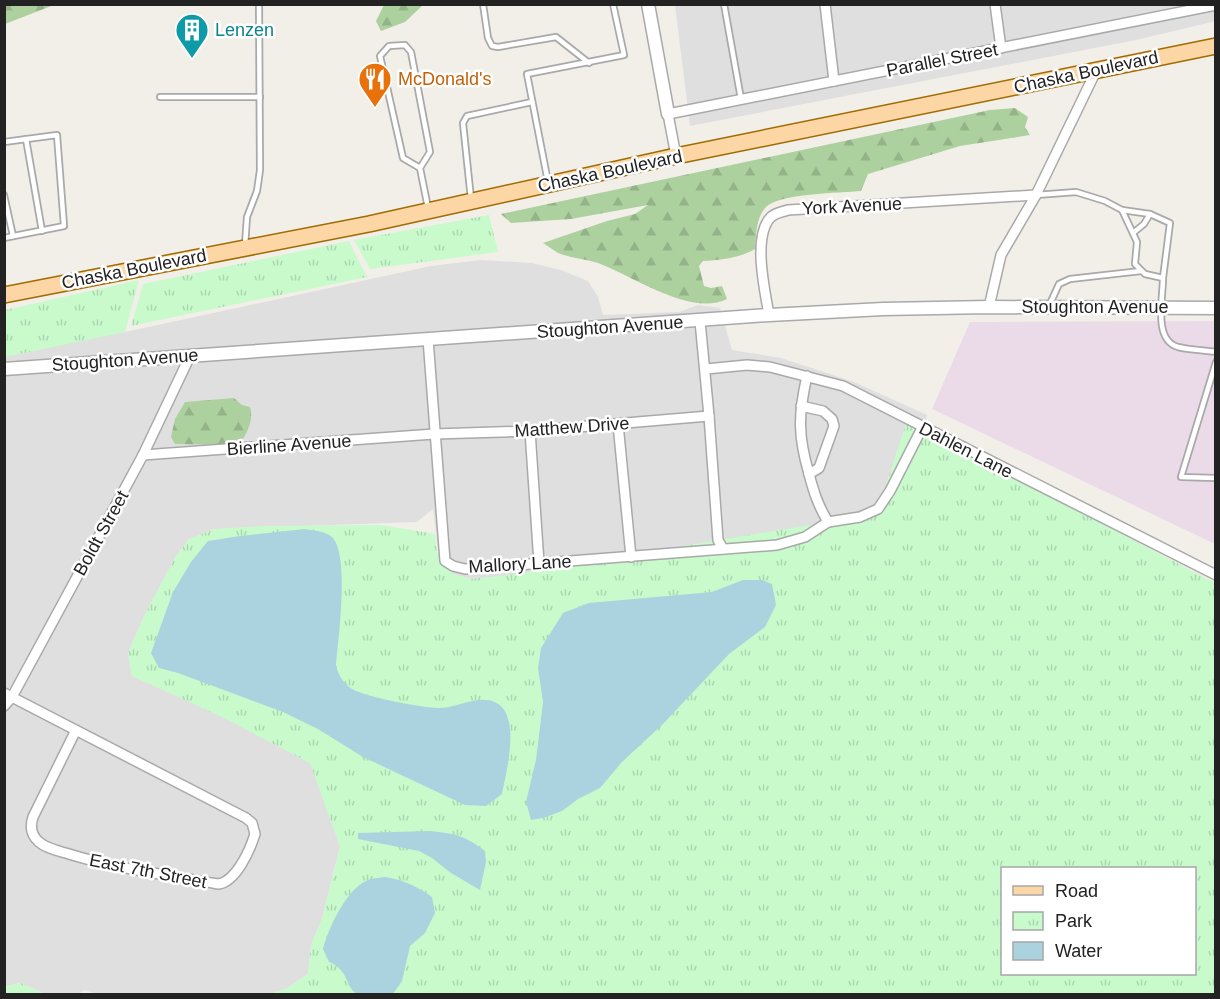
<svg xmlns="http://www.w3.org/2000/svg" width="1220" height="999" font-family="Arial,sans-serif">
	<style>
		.residential { fill: #e0dfdf }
		.industrial { fill: #ebdbe8 }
		.forest { fill: url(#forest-firs) }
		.park { fill: url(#park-tufts); fill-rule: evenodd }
		.water { fill: #aad3df }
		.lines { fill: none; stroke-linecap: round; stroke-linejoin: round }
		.stream { stroke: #aad3df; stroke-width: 3 }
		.service-casing { stroke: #a9a9a9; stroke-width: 8 }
		.minor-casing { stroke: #a9a9a9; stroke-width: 12 }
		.tertiary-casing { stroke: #a9a9a9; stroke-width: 15 }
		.primary-casing { stroke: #a06b00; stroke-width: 18 }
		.service { stroke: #fff; stroke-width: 4.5 }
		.minor { stroke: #fff; stroke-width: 9 }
		.tertiary { stroke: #fff; stroke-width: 12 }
		.primary { stroke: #fcd6a4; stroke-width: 15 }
		.labels { text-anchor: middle; stroke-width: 5; stroke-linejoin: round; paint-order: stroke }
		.culture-label { font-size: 18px; fill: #0d838f; stroke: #fff; text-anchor: start }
		.street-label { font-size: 18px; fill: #222; stroke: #fff }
		.food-label { font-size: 18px; fill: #c56008; stroke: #fff; text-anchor: start }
	</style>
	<defs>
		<pattern id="forest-firs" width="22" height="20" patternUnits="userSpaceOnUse" patternTransform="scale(1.5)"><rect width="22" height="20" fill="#add19e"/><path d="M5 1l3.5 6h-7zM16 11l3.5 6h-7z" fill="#95b388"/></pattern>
		<pattern id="park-tufts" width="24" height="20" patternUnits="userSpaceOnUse" patternTransform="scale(1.5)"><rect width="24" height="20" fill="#c8facc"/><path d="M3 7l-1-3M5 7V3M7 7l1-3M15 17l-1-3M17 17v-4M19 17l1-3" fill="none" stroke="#acd6af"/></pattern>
	</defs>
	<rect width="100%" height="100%" fill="#f2efe9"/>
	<!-- residential -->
	<g class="residential">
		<path d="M1215 4 1216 21 1136 40 690 126 675 5Z"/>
		<path d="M481 260 532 263 561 270 588 281 598 297 603 315 679 312 698 305 720 308 732 350 781 358 854 382 927 415 920 462 892 518 696 561 471 579 452 574 440 566 433 509 417 522 215 529 189 539 175 558 146 612 128 653 132 676 195 703 274 742 310 763 326 791 340 846 322 919 311 945 308 974 286 989 270 994H96L85 990 78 994H45L21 983 5 986V352L125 332 431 266Z"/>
	</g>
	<!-- industrial -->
	<path class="industrial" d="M1215 321V544L932 409 970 322Z"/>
	<!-- forest -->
	<g class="forest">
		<path d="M5 4H54V5L5 24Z"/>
		<path d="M384 5V4L423 5 405 22 381 31 376 21Z"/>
		<path d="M1015 108 1028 117 1025 127 1030 135 960 146 868 174 861 191C841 193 778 193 765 208 756 219 756 236 755 249 739 258 721 260 703 261L699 266 704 286 711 288 722 286 727 299C691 317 633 276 598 263 585 259 571 258 558 253 553 250 548 246 543 243L607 221 635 214 648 205 571 219 511 223 501 214 990 110Z"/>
		<path d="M234 398 242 405 250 407C254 418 248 432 241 442L227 445 175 444 171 437 175 419 185 402Z"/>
	</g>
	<!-- park -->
	<g class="park">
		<path d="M489 215 498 252 370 269 354 240Z"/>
		<path d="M349 241 367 277 131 326 143 284Z"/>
		<path d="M139 280 125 332 5 357V310Z"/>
		<path d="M907 421 1215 583V994H270L286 989 308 974 311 945 322 919 340 847 310 763 222 717 132 676 128 653 146 612 175 558 189 539 215 529 265 526 382 525 435 534 437 553 453 574 471 579 508 575 828 522 878 509ZM1002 868H1194V974H1002Z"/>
		<path d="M21 983 45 994H5V986Z"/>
	</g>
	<!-- water -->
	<g class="water">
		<path d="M305 529C314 531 325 531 332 537 350 555 338 639 336 665 338 675 344 685 354 690 366 697 424 708 439 708 452 708 466 701 479 700 527 696 507 767 502 794L486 806 465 805 363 757 318 729 283 712 178 673 159 668 151 653 173 592 191 562 208 541 240 536Z"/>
		<path d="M743 580H762L772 584 776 605 765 627 729 654 662 725 622 762 600 788 578 799 562 811 543 818 531 820 526 802 536 760 543 702 538 668 541 648 563 613 589 603 712 592Z"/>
		<path d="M430 831C456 834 464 835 485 851L486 862 480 890 451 873 432 858 419 851 358 839V833Z"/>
		<path d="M385 877C403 880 417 886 432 897L435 913 425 933 410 946 402 981 393 994C383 995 367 998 358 994 345 989 350 970 329 962L323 949C328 929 346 890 366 881 371 878 379 878 385 877Z"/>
	</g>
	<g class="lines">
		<!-- stream -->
		<path class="stream" d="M4 6 8 4"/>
		<defs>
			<g id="service">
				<path d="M483 4 488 38 492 46 498 47 556 37 589 63"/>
				<path d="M724 4 741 99"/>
				<path d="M160 97H260"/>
				<path d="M26 139 42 231"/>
				<path d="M4 142 57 135 64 226 4 238"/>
				<path d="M420 168 403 158 380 56 389 46 405 45 411 52 430 152 420 168 428 208"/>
				<path d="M548 182 527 74 624 55 613 4"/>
				<path d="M4 195 13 236"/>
				<path d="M1036 195 1076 192 1105 201 1122 210 1137 242 1135 264 1145 274 1163 278C1163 298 1153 340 1178 347 1190 350 1203 350 1216 352"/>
				<path d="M471 199 463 123 467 116 532 102"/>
				<path d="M1122 210 1150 214 1170 223 1163 278"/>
				<path d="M1133 233 1144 224 1150 214"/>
				<path d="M245 245 247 217 257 191 260 170 259 4"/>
				<path d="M1049 306 1059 284 1070 279 1141 271"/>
				<path d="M1216 362 1181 477 1216 478"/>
			</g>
			<g id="minor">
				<path d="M825 4 834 81"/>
				<path d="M995 4 1001 48"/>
				<path d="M676 156 668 114 1216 5"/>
				<path d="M989 307 1001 255 1036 195 1096 71"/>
				<path d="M769 315C765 291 752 236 771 217 775 213 782 212 788 210L1036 195"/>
				<path d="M700 321 709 416 718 540 723 549"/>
				<path d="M428 339 445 561 453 566 465 569 777 545 805 537 828 522 860 517 878 509 890 491 922 428"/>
				<path d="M706 369 747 365 770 367 843 386 1216 575"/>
				<path d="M807 376C798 415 798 436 809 474 814 493 818 505 828 522"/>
				<path d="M801 406 823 411 832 419 834 426 819 468 809 474"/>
				<path d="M618 424 631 557"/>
				<path d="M530 431 539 563"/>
				<path d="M143 455 434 434 530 431 709 416"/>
				<path d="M4 693 246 818 252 823 255 834C250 850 236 882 218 884 168 875 117 869 69 854 59 851 47 849 39 842 31 835 30 826 33 817L76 730"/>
				<path d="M4 706 12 697 143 455 190 356"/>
			</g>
			<g id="tertiary">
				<path d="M648 4 668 114"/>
				<path d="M4 369 769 315 883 309 989 307 1216 308"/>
			</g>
			<path id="primary" d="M4 295 369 224 676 156 1216 46"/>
		</defs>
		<!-- service casing -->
		<use href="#service" class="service-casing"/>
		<!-- minor casing -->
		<use href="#minor" class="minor-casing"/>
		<!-- tertiary casing -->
		<use href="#tertiary" class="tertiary-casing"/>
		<!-- primary casing -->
		<use href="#primary" class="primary-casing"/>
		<!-- service -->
		<use href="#service" class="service"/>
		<!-- minor -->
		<use href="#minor" class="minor"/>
		<!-- tertiary -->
		<use href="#tertiary" class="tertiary"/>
		<!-- primary -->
		<use href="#primary" class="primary"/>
	</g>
	<!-- icons -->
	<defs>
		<symbol id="building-pin" viewBox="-11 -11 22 30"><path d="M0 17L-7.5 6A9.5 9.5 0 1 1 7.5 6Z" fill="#0f9aa8" stroke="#fff"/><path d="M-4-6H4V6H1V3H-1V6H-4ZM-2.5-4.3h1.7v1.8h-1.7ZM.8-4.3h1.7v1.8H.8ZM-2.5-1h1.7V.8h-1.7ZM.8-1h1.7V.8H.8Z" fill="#fff"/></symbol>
		<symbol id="restaurant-pin" viewBox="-11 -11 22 30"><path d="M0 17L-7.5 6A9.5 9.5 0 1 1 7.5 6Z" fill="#e8710a" stroke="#fff"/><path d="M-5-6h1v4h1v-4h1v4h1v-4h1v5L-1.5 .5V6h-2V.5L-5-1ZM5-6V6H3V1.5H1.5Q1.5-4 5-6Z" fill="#fff"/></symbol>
	</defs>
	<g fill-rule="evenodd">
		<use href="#building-pin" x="173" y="11" width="38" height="52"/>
		<use href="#restaurant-pin" x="356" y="60" width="38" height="52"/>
	</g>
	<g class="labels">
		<!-- culture labels -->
		<g class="culture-label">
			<text x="215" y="36">Lenzen</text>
		</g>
		<!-- street labels -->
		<g class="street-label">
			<text transform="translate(942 60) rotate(-11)" y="6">Parallel Street</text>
			<text transform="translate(1086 72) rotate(-12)" y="6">Chaska Boulevard</text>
			<text transform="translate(610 171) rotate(-12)" y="6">Chaska Boulevard</text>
			<text transform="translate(852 206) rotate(-3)" y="6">York Avenue</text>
			<text transform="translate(134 269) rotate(-11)" y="6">Chaska Boulevard</text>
			<text x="1095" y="313">Stoughton Avenue</text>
			<text transform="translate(610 327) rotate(-4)" y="6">Stoughton Avenue</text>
			<text transform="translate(125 360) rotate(-4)" y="6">Stoughton Avenue</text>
			<text transform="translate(572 427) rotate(-4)" y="6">Matthew Drive</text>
			<text transform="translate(289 445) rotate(-4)" y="6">Bierline Avenue</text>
			<text transform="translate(966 450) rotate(27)" y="6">Dahlen Lane</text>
			<text transform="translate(101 533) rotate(-61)" y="6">Boldt Street</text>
			<text transform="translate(520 564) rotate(-3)" y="6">Mallory Lane</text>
			<text transform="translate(148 871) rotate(11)" y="6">East 7th Street</text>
		</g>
		<!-- food labels -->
		<g class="food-label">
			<text x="398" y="85">McDonald's</text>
		</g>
	</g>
	<!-- border -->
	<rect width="1220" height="999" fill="none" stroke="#222222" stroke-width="12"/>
	<!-- legend -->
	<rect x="1001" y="867" width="195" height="108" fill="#ffffff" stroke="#a7a7a7" stroke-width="1.5"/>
	<rect x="1013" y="886" width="30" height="9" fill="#fcd6a4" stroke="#a7a7a7" stroke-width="1.5"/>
	<text x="1055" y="897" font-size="18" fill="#222222">Road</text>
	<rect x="1013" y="912" width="30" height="18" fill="url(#park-tufts)" stroke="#a7a7a7" stroke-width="1.5"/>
	<text x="1055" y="927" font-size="18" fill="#222222">Park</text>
	<rect x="1013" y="942" width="30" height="18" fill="#aad3df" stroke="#a7a7a7" stroke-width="1.5"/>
	<text x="1055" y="957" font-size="18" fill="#222222">Water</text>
</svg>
